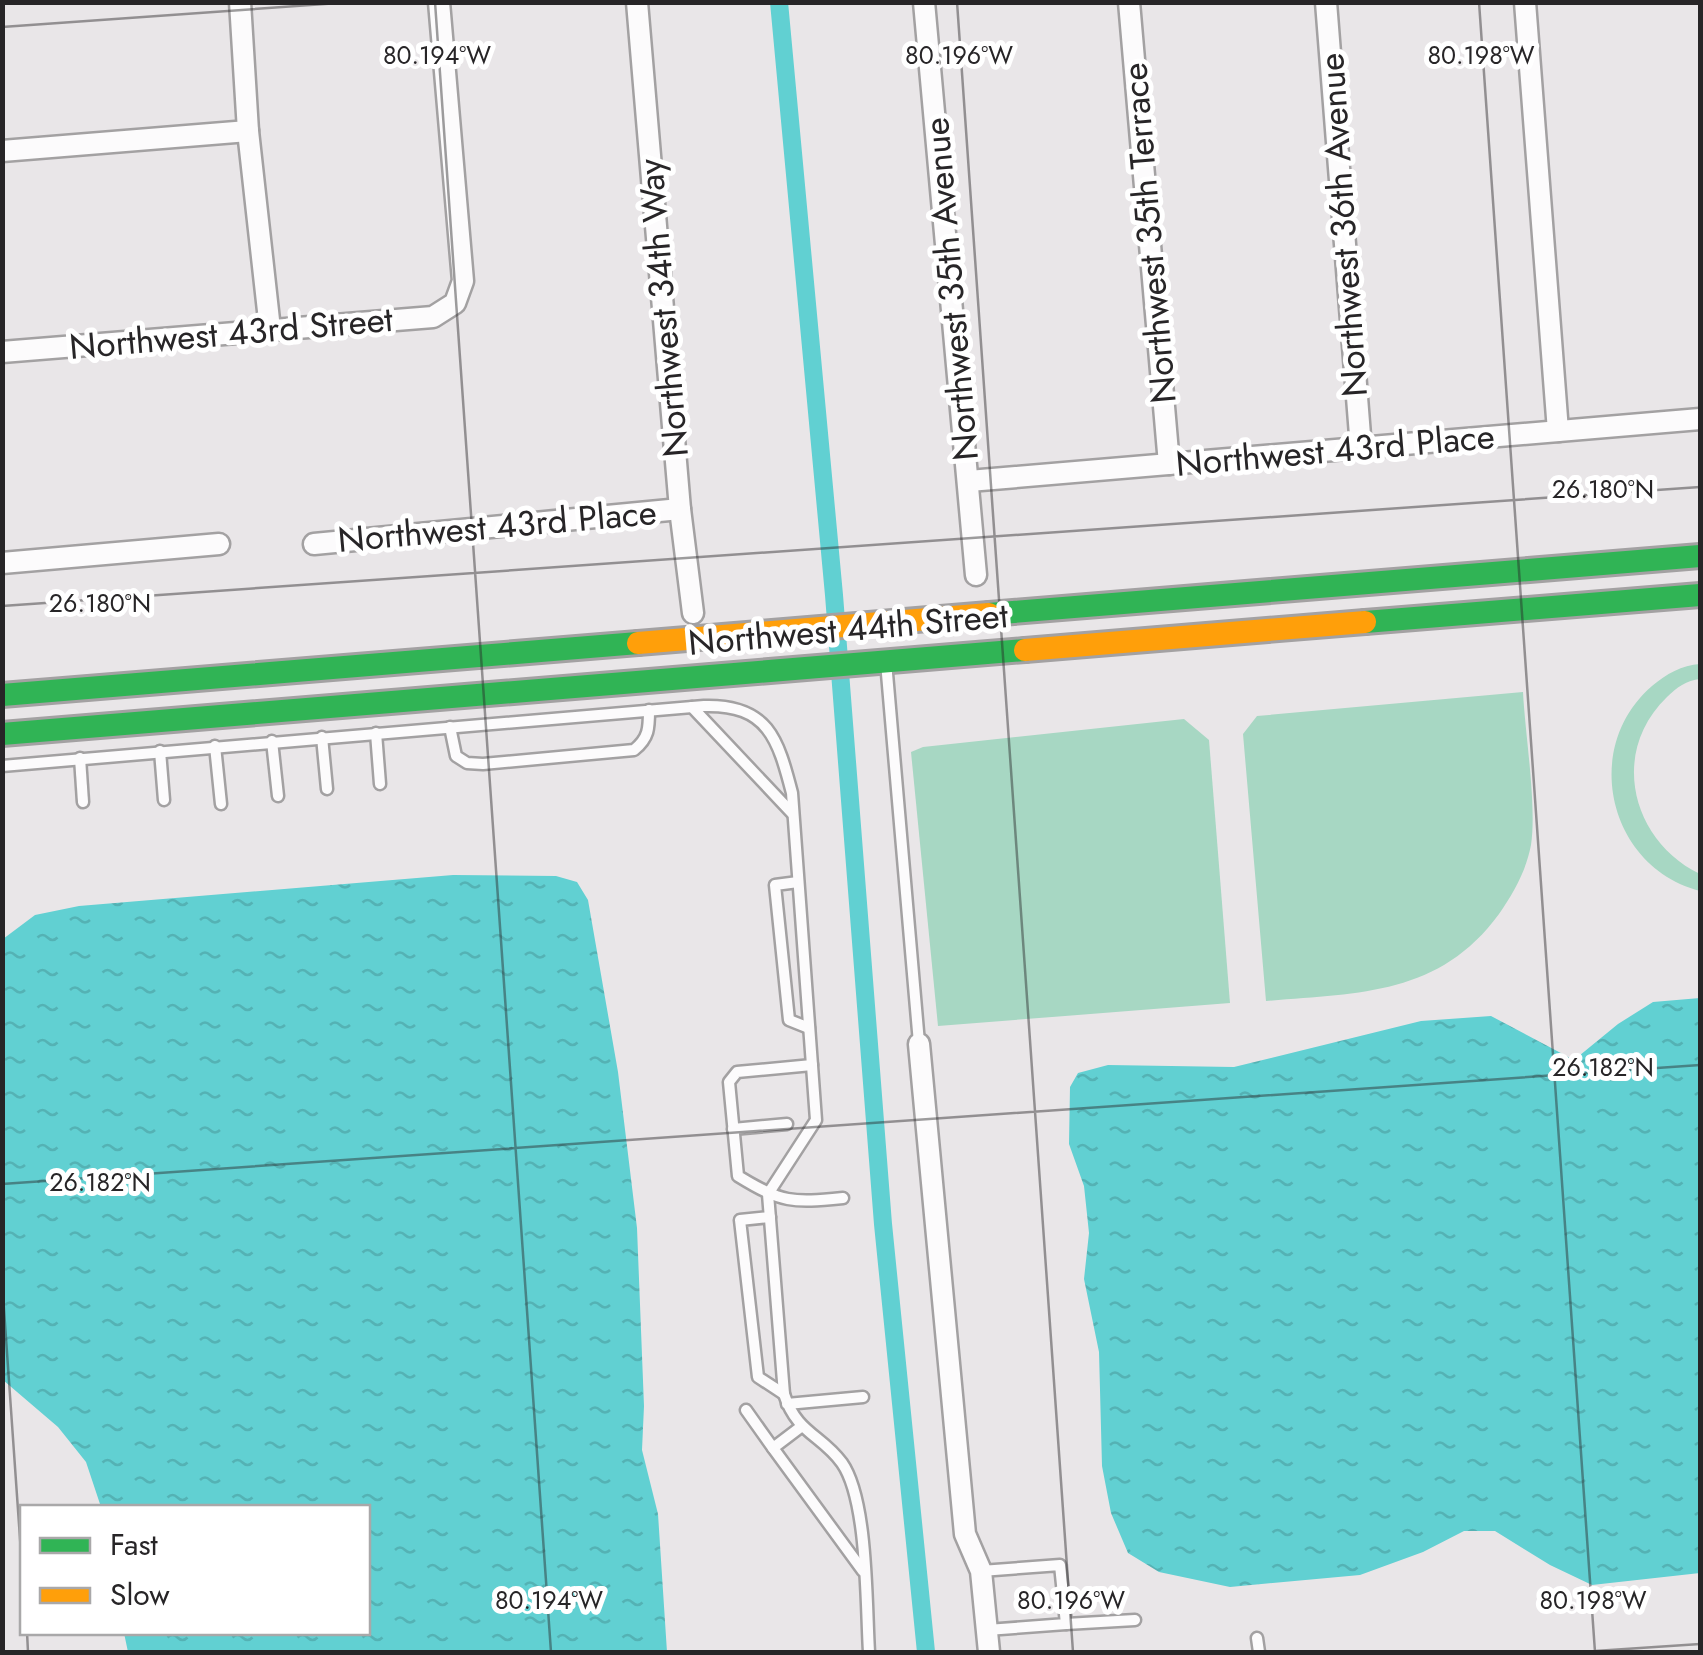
<svg xmlns="http://www.w3.org/2000/svg" width="1703" height="1655" font-family="Jost,sans-serif">
	<style>
		.garden { fill: #a7d7c3 }
		.water { fill: url(#water-ripples) }
		.lines { fill: none; stroke-linecap: round; stroke-linejoin: round }
		.canal { stroke: #61d0d2; stroke-width: 18 }
		.lane-casing { stroke: #a3a1a2; stroke-width: 15 }
		.street-casing { stroke: #a3a1a2; stroke-width: 25 }
		.fast-casing { stroke: #a3a1a2; stroke-width: 28 }
		.slow-casing { stroke: #a3a1a2; stroke-width: 28 }
		.lane { stroke: #fcfbfc; stroke-width: 10 }
		.street { stroke: #fcfbfc; stroke-width: 20 }
		.fast { stroke: #30b455; stroke-width: 22 }
		.slow { stroke: #ff9f0a; stroke-width: 22 }
		.ticks { fill: none; stroke: #272527; stroke-width: 2.5; stroke-opacity: 0.45 }
		.labels { text-anchor: middle; stroke-width: 10; stroke-linejoin: round; paint-order: stroke }
		.street-label { font-size: 35px; fill: #272527; stroke: #fff }
		.ticks-label { font-size: 25px; text-anchor: middle; fill: #272527; stroke: #fff; stroke-width: 10; stroke-linejoin: round; paint-order: stroke }
	</style>
	<defs>
		<pattern id="water-ripples" width="26" height="14" patternUnits="userSpaceOnUse" patternTransform="scale(2.5)"><rect width="26" height="14" fill="#61d0d2"/><path d="M2 4q2-2 4 0t4 0M15 11q2-2 4 0t4 0" fill="none" stroke="#54b2b4"/></pattern>
	</defs>
	<rect width="100%" height="100%" fill="#e9e6e8"/>
	<!-- garden -->
	<g class="garden">
		<path d="M1700 664V679C1687 680 1676 688 1667 697 1609 753 1632 841 1700 874V891C1609 868 1580 748 1652 686 1666 674 1682 665 1700 664Z"/>
		<path d="M1523 692C1525 733 1537 806 1531 845 1526 871 1514 892 1499 914 1439 996 1358 993 1266 1001L1243 734 1257 716Z"/>
		<path d="M1184 719 1209 740 1230 1003 938 1026 911 752 923 747Z"/>
	</g>
	<!-- water -->
	<g class="water">
		<path d="M453 875 556 876 577 882 588 900 618 1072 637 1228 644 1406 642 1450 658 1514 667 1652H128L124 1633 368 1632V1508L101 1507 86 1462 58 1427 3 1380V939L35 915 79 906Z"/>
		<path d="M1700 998V1573L1592 1585 1550 1565 1495 1531H1464L1423 1552 1360 1575 1230 1587 1159 1572 1128 1553 1111 1513 1102 1466 1099 1352 1084 1279 1089 1233 1084 1186 1069 1144 1070 1087 1078 1073 1108 1065 1234 1067 1421 1021 1491 1016 1574 1060 1618 1024 1653 1002Z"/>
	</g>
	<g class="lines">
		<!-- canal -->
		<path class="canal" d="M779 2 834 595 883 1224 926 1652"/>
		<defs>
			<g id="lane">
				<path d="M886 662 919 1043"/>
				<path d="M692 707 792 813"/>
				<path d="M450 727 456 756 467 763 483 764 634 750C649 738 649 728 649 710"/>
				<path d="M376 733 380 784"/>
				<path d="M322 737 327 789"/>
				<path d="M272 741 278 796"/>
				<path d="M215 746 221 804"/>
				<path d="M160 751 164 800"/>
				<path d="M80 758 83 802"/>
				<path d="M2 766 704 706C768 704 778 739 792 793L816 1120 768 1194 784 1394C797 1434 821 1434 842 1463 868 1500 866 1605 869 1652"/>
				<path d="M798 882 775 885 789 1020 809 1028"/>
				<path d="M812 1065 737 1072 729 1082 738 1176C782 1203 792 1203 843 1198"/>
				<path d="M733 1129 787 1124"/>
				<path d="M770 1217 740 1220 758 1377 784 1394"/>
				<path d="M787 1404 863 1397"/>
				<path d="M746 1410 773 1448"/>
				<path d="M802 1426 773 1448 863 1571"/>
				<path d="M981 1571 1060 1565 1066 1624 987 1630"/>
				<path d="M1066 1624 1135 1620"/>
				<path d="M1257 1638 1259 1652"/>
			</g>
			<g id="street">
				<path d="M240 2 248 131 270 329"/>
				<path d="M637 2 680 509 693 613"/>
				<path d="M924 2 976 575"/>
				<path d="M1129 2 1169 464"/>
				<path d="M1326 2 1361 448"/>
				<path d="M1525 2 1558 431"/>
				<path d="M2 151 248 131"/>
				<path d="M2 352 433 317 455 303 463 281 439 2"/>
				<path d="M969 481 1700 419"/>
				<path d="M314 544 680 509"/>
				<path d="M2 563 219 544"/>
				<path d="M919 1044 965 1534 981 1571 989 1652"/>
			</g>
			<g id="fast">
				<path d="M989 614 1700 556"/>
				<path d="M1365 622 1700 595"/>
				<path d="M2 695 638 643"/>
				<path d="M2 734 1025 650"/>
			</g>
			<g id="slow">
				<path d="M638 643 989 614"/>
				<path d="M1025 650 1365 622"/>
			</g>
		</defs>
		<!-- lane casing -->
		<use href="#lane" class="lane-casing"/>
		<!-- street casing -->
		<use href="#street" class="street-casing"/>
		<!-- fast casing -->
		<use href="#fast" class="fast-casing"/>
		<!-- slow casing -->
		<use href="#slow" class="slow-casing"/>
		<!-- lane -->
		<use href="#lane" class="lane"/>
		<!-- street -->
		<use href="#street" class="street"/>
		<!-- fast -->
		<use href="#fast" class="fast"/>
		<!-- slow -->
		<use href="#slow" class="slow"/>
	</g>
	<!-- ticks -->
	<path class="ticks" d="M435 2 551 1652M957 2 1073 1652M1479 2 1595 1652M2 27 353 2M2 606 1700 487M2 1184 1700 1065M2 1281 22 1567M27 1632 28 1652M1580 1652 1700 1644"/>
	<g class="labels">
		<!-- street labels -->
		<g class="street-label">
			<text transform="translate(1343 225) rotate(-94)" y="12">Northwest 36th Avenue</text>
			<text transform="translate(1149 233) rotate(-95)" y="12">Northwest 35th Terrace</text>
			<text transform="translate(951 289) rotate(-95)" y="12">Northwest 35th Avenue</text>
			<text transform="translate(663 308) rotate(-95)" y="12">Northwest 34th Way</text>
			<text transform="translate(231 333) rotate(-5)" y="12">Northwest 43rd Street</text>
			<text transform="translate(1335 450) rotate(-5)" y="12">Northwest 43rd Place</text>
			<text transform="translate(497 526) rotate(-5)" y="12">Northwest 43rd Place</text>
			<text transform="translate(848 629) rotate(-5)" y="12">Northwest 44th Street</text>
		</g>
	</g>
	<g class="ticks-label">
		<text x="437" y="64">80.194°W</text>
		<text x="959" y="64">80.196°W</text>
		<text x="1481" y="64">80.198°W</text>
		<text x="1603" y="498">26.180°N</text>
		<text x="100" y="612">26.180°N</text>
		<text x="1603" y="1076">26.182°N</text>
		<text x="100" y="1191">26.182°N</text>
		<text x="549" y="1609">80.194°W</text>
		<text x="1071" y="1609">80.196°W</text>
		<text x="1593" y="1609">80.198°W</text>
	</g>
	<!-- border -->
	<rect width="1703" height="1655" fill="none" stroke="#272527" stroke-width="10"/>
	<!-- legend -->
	<rect x="20" y="1505" width="350" height="130" fill="#ffffff" stroke="#a9a8a9" stroke-width="2.5"/>
	<rect x="40" y="1538" width="50" height="15" fill="#30b455" stroke="#a9a8a9" stroke-width="2.5"/>
	<text x="110" y="1555" font-size="30" fill="#272527">Fast</text>
	<rect x="40" y="1588" width="50" height="15" fill="#ff9f0a" stroke="#a9a8a9" stroke-width="2.5"/>
	<text x="110" y="1605" font-size="30" fill="#272527">Slow</text>
</svg>
